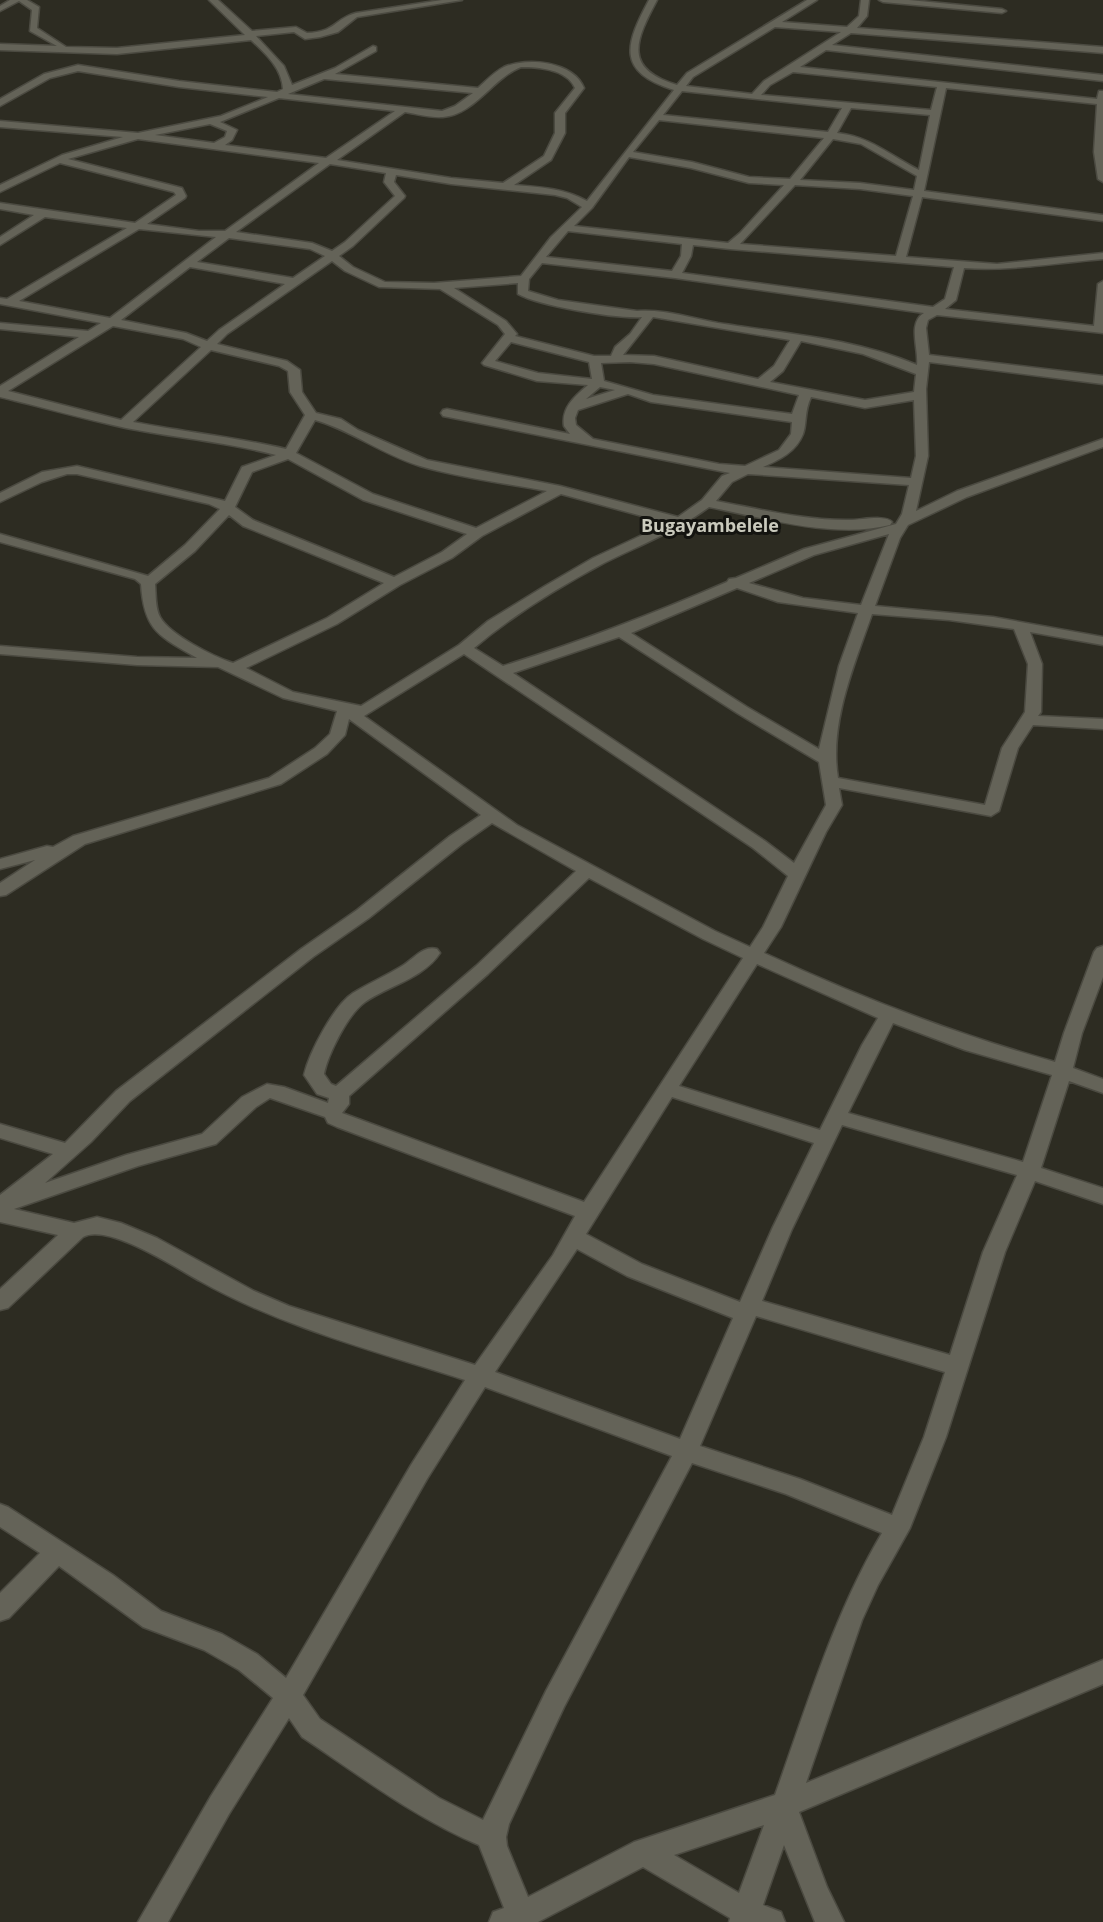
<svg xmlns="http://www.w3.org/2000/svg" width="1103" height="1922" font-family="'Open Sans',sans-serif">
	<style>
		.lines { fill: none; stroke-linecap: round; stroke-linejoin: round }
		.minor-casing { stroke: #4b4a41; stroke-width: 3 }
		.minor { fill: #646358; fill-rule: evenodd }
		.labels { text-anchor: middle; stroke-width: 6; stroke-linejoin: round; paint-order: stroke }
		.far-quarter-label { font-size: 18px; font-weight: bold; fill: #cacabd; stroke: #141410 }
	</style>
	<rect width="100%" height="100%" fill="#2d2c22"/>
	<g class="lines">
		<defs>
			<g id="minor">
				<path d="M10 0H27L39 7 37 28 66 47 117 48 245 35 209 0H218L252 31 296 27 307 33C336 32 334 19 356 13L442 0H462L357 17 338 32 320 37 305 39 294 32 256 36 284 66 292 85 335 68 373 46 376 47V51L335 74 478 88C486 81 494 72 504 67 527 57 573 61 584 88L565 113V133L551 160 514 185C539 187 564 188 587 201L674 90C616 72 625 45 649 0H657C635 41 623 69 677 85L687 73 807 0H817L782 22 847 27 859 16 861 0H869L867 16 857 28 1103 47V53L851 33 832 45 1103 75V81L826 50 800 67 1097 99 1099 91H1103V182L1098 179 1094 152 1097 104 946 88 924 191 1103 215V221L922 197 906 257 997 264 1103 253V259C1055 263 1013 271 964 268L956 300 945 309 1094 326 1098 284 1103 281V333L937 315 928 320 926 328 929 355 1103 376V384L929 362 926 389 928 456 916 511 957 491 1103 439V447L967 497 908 525 900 538 875 606 993 617 1103 637V645L1030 632 1042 664 1041 712 1038 716 1103 719V729L1033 725 1018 748 999 811 991 816 839 788 842 805 826 832 781 927 764 953C859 997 955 1034 1055 1062L1064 1033 1094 952 1097 948 1103 946V977L1082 1033 1073 1068 1103 1079V1093L1069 1081 1041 1168 1103 1188V1204L1035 1181 1005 1252 946 1437 910 1528 878 1585 862 1620 806 1783 1103 1660V1684L799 1812 827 1887 844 1922H815L784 1845 763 1905 781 1912 785 1922H729L730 1918 643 1867 538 1922H489L493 1912 504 1908 479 1845C415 1818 359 1775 302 1737L289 1718 229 1814 168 1922H138L211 1796 273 1698 239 1670 204 1650 143 1627 59 1566 9 1618 0 1621V1593L40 1553 0 1527V1504L8 1507 113 1575 161 1611 222 1634 257 1654 286 1678 411 1465 465 1380C375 1351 282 1327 200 1281 176 1268 108 1223 83 1237L8 1308 0 1310V1289L58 1235 0 1222V1195L53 1154 0 1138V1124L65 1143 116 1091 301 949 357 910 450 836 481 815 349 719 345 735 327 754 281 784 85 844 6 895 0 896V883L35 860 0 869V859L47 846 53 847 73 836 269 778 315 748 330 734 337 711 283 698 218 667 137 665 0 654V646L137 657 197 658C159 636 144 631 141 584L135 579 0 542V534L148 576 185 545 220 509 209 504 77 474H67L42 482 0 502V493L42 472 77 466 225 501 242 467 276 455C227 442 176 438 126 428 84 419 42 407 0 397V386L79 337 0 329V323L88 331 101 323 0 304V298L7 299 127 228 45 217 0 245V237L34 215 0 209V203L135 223 176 195 174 192 60 163 0 192V185L62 155 123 137 0 127V121L138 133 221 116 268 97 179 87 78 71 50 78 0 106V99L44 74 78 65 179 81 277 92 283 89C282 68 265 53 251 40L117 54 0 50V44L57 46 30 31 32 10 19 1 0 11V6ZM775 27 841 32 764 81 752 94 686 86 693 77ZM521 67C538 67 567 69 575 88L555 113V133L544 156 503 183 451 178 337 160 405 112C417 114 431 118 443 117 474 115 493 78 521 67ZM793 72 937 87 931 110 761 95 770 85ZM324 79H325L473 93 455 106 442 111 288 94ZM682 91 842 108 828 132 663 115ZM279 98 395 111 326 158 225 145 232 140 237 130 220 122ZM851 108 930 115 919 170C889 155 871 137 837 133ZM659 120 824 138 790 179 749 177 692 162 633 152ZM210 124 227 131 225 137 214 143 155 135ZM138 139 319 163 225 231H199L147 224 185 198 186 196 182 188 68 159ZM833 139 861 144 917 176 914 190 860 183 800 180ZM629 157 691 168 749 183 784 185 740 233 728 243 574 226 592 208ZM330 164 386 173 384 182 395 196 345 242 332 251 312 243 236 232ZM396 175 451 184 555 195 567 198 582 207 551 237 521 276 434 283 385 282 353 267 339 256 353 246 404 198 405 196 394 182ZM795 185 860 189 913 196 896 256 740 244ZM139 229 216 237 110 318 19 301ZM568 231 682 244 681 256 672 271 546 257ZM229 238 310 249 325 256 293 278 197 262ZM693 245 730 249 954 267 945 299 933 307 682 273 691 256ZM332 261 345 271 379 287 440 289 498 325 505 334 482 363 484 365 537 381 588 385C575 396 561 408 564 426L570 434 447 409 443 410 441 413 443 416 730 473 722 476 702 500 678 517 560 486 427 460 358 430 341 419 316 413 302 392 300 370 287 361 217 344 227 334ZM542 263 675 278 924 313C907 323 919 349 917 365 854 338 786 334 718 323 691 318 665 309 637 311L558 300 528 291 529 279ZM190 267 285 284 219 330 207 341 186 333 121 320ZM518 283V294C539 306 617 319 642 317L630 334 615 347 611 356H594L515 336 517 334 506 321 454 288ZM653 317 790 340 774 366 758 379 654 356 623 355ZM113 326 183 339 201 347 121 420 8 391ZM801 341 863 354 916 374 914 392 865 400 770 382 783 371ZM511 342 589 362 592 379 538 373 495 361ZM211 350 279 366 288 371 290 392 305 415 286 449C235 437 184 432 133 422ZM630 362 654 364 799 395 792 414 653 395 604 381 601 363ZM600 387 615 390 586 399ZM628 394 651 402 792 422 791 434 779 450 745 466 719 464 593 439 576 425 575 418 578 410ZM811 397 865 408 914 400 916 456 911 478 763 467C779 460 796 452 803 434 807 423 804 412 811 397ZM315 420C351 430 383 455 420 466 461 478 505 483 547 491L476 528 373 494 296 453ZM288 459 363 500 467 534 442 552 394 577 253 520 235 507 252 472ZM748 474 909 485 902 514 896 524 804 549 736 578 729 579 727 582C653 614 580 642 503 666L474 648C513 615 559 587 604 563 640 545 677 531 709 507 764 518 835 539 890 525L892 522C884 514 858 521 846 520 802 520 759 509 716 501L732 482ZM561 494 668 523 593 558 545 586 488 621 459 645 361 706 293 692 246 668 337 624 400 585 452 558 482 536ZM229 515 243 526 384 583 327 618 233 663C214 657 170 635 160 617 155 608 156 595 155 584L195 551ZM889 534 861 605 803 598 749 583 814 555ZM737 588 778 602 858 613 839 666 819 749 747 707 631 633ZM872 614 949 620 1014 629 1028 664 1025 712 1002 748 985 805 838 778C829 723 854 666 872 614ZM619 637 737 713 819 762 826 805 794 863 765 841 513 673ZM464 654 753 848 788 876 763 927 750 947 715 931 517 825 364 716ZM492 823 576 871 476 966 336 1086 331 1084 324 1074C328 1054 348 1014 365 1002 388 986 424 978 440 953L437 949C423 945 414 959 402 966 386 976 369 983 353 993 334 1005 309 1053 304 1075L317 1094 329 1098 328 1103 284 1087 267 1084 242 1097 202 1134 126 1155 45 1183 91 1142 130 1101 313 957 369 918 462 844ZM589 878 703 939 743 958 584 1202 342 1113 349 1104V1096L488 974ZM757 964 878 1018 862 1045 820 1130 679 1086ZM893 1023 965 1050 1052 1075 1023 1162 848 1113ZM672 1097 814 1143 772 1229 740 1302 642 1264 586 1234ZM270 1098 325 1117 328 1123 337 1127 575 1216 553 1255 475 1365 289 1306 254 1291 157 1238 121 1223 97 1217 74 1223 14 1209 138 1166 216 1144 256 1107ZM842 1125 1017 1175 983 1252 950 1355 762 1301 792 1229ZM577 1249 627 1276 733 1318 680 1439 495 1372ZM756 1316 945 1372 924 1437 892 1515 800 1479 700 1446ZM485 1387 672 1456 546 1691 483 1820 439 1798 320 1719 303 1695 427 1479ZM692 1463 786 1494 882 1533C834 1614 807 1706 775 1795L634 1842 528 1897 507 1846 506 1837 509 1824 564 1707ZM764 1825 739 1893 674 1855Z"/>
				<path d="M879 0H909L1002 9 1006 11 1002 13 883 2Z"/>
			</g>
		</defs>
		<!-- minor casing -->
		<use href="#minor" class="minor-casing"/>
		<!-- minor -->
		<use href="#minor" class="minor"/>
	</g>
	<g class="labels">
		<!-- far-quarter labels -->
		<g class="far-quarter-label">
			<text x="710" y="532">Bugayambelele</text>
		</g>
	</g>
</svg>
